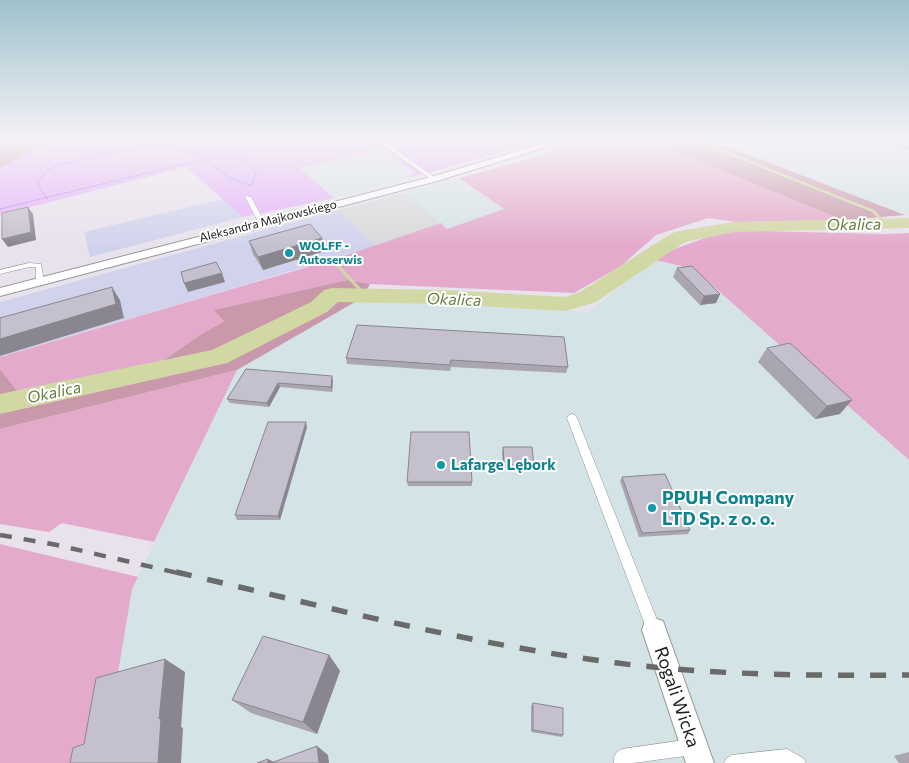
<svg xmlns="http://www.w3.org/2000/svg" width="909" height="763" font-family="Commissioner,sans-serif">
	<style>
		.residential { fill: #d8d9da }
		.commercial { fill: #d1d3ed }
		.industrial { fill: #d4e3e5 }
		.grass { fill: #e4aacc }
		.forest { fill: #c999ab }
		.sand { fill: #e5b2fa }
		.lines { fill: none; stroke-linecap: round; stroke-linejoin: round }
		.stream-far1 { stroke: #d1d8a4; stroke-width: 2.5 }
		.stream { stroke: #d1d8a4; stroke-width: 3 }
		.river { fill: #d1d8a4; fill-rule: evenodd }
		.lane-casing { stroke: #969696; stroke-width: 1 }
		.street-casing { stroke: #969696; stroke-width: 2 }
		.path { stroke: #716ff0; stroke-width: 1; stroke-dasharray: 1 1; stroke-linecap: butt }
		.lane { fill: #fff; fill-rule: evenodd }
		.street { fill: #fff; fill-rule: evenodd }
		.rail-far1 { stroke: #6a6a6a; stroke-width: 4.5; stroke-dasharray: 12 12; stroke-linecap: butt }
		.rail { stroke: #6a6a6a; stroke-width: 5.5; stroke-dasharray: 16 16; stroke-linecap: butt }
		.wall { fill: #a9a5b1 }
		.shaded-wall { fill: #8a8690 }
		.building { fill: #c5c0ce; stroke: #8a8690 }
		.culture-dot { fill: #0f9aa8; stroke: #fff; stroke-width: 2 }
		.labels { text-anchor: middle; stroke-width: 4; stroke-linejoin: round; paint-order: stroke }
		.far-street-label { font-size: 12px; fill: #1c1c1c; stroke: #fff }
		.far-culture-label { font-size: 12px; font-weight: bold; fill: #0d838f; stroke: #fff; text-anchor: start }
		.culture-label { font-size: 15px; font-weight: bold; fill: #0d838f; stroke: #fff; text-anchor: start }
		.water-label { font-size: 16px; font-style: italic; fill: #657f40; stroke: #fff }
		.near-culture-label { font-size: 18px; font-weight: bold; fill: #0d838f; stroke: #fff; text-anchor: start }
		.near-street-label { font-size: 18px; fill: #1c1c1c; stroke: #fff }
	</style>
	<rect width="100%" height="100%" fill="#e8e2ec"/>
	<!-- residential -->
	<path class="residential" d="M404 193 441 223 376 246 338 210Z"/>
	<!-- commercial -->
	<g class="commercial">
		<path d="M223 199 243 217 90 257 84 232Z"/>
		<path d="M338 210 376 246 0 357V302Z"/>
	</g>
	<!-- industrial -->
	<g class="industrial">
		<path d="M710 140H909V215H905Z"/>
		<path d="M381 150 413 172 409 178 334 198 299 168Z"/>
		<path d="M459 178 504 209 448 229 404 193Z"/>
		<path d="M655 260 694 269 909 460V763H103L132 589 237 370 362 298 588 312Z"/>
	</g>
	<!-- grass -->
	<g class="grass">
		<path d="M581 140C607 140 632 144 657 144L843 220 737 222 708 218 656 235 621 266 574 293 370 284 347 280 215 310 224 321 200 335 155 366 20 394 0 369V357L335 259 441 223 447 229 504 209 459 178 529 159Z"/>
		<path d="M727 230 882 234 909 233V460L694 269 655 260 669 251Z"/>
		<path d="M237 370 154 542 62 523 49 532 0 524V429Z"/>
		<path d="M0 544 138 577 132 589 103 763H0Z"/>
	</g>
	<!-- forest -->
	<g class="forest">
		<path d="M0 140H57L0 168Z"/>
		<path d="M611 140H688L728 147 905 215 843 220 657 144H629Z"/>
		<path d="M347 280 370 284 362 298 237 370 0 429V369L20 394 155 366 200 335 224 321 214 310Z"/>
	</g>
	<!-- sand -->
	<path class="sand" d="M57 140H522L531 145 409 178 413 172 381 150 299 168 334 198 243 217 186 167 0 215V168Z"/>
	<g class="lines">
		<!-- stream-far1 -->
		<path class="stream-far1" d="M695 140 873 211 876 214"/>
		<!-- stream -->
		<g class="stream">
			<path d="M875 213 885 223"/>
			<path d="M337 265 364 294"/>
		</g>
		<!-- river -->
		<path class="river" d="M909 218V228L734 232 685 242 596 302 566 311 443 304 338 302 327 312 227 363 0 414V394L212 350 311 302 324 290 332 288 443 290 565 297 580 292 672 233 679 231 734 222Z"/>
		<defs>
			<g id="lane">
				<path d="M376 140H382L437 179 432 180Z"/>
				<path d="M246 196 251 197 265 223 264 224 259 223 245 197Z"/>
				<path d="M29 263 41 264 44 281 42 282H38L36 281V267H29L0 274V270Z"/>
				<path d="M572 414 575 415 577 418 661 630 659 635 654 637 649 635 647 630 567 418 569 415Z"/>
				<path d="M692 739 697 742 700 747 697 752 692 755 633 763H614V757L617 752 622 749Z"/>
				<path d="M787 749 803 758 806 763H724L727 758 732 755Z"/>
			</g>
			<g id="street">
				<path d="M554 140H569L437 181 0 296V288L431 177Z"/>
				<path d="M654 618 663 621 714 763H686L642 630 645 621Z"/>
			</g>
		</defs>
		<!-- lane casing -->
		<use href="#lane" class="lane-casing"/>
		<!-- street casing -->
		<use href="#street" class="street-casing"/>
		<!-- path -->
		<g class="path">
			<path d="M158 140 164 145"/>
			<path d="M236 140 240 152 256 173 251 187"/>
			<path d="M153 144 163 140"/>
			<path d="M400 144 413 140"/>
			<path d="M170 146 200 156 230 178 252 186"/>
			<path d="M204 159 211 143 215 140"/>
			<path d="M47 199 37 183 47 170 59 165 140 146 151 144 171 146"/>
			<path d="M0 209 204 159 244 158"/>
		</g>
		<!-- lane -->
		<use href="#lane" class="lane"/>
		<!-- street -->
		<use href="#street" class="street"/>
		<!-- rail-far1 -->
		<path class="rail-far1" d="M0 535 57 545 182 574"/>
		<!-- rail -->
		<path class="rail" d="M176 572C313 604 449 639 588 659 694 675 802 676 909 675"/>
	</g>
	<!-- wall -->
	<g class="wall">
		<path d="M877 140H909V150Z"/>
		<path d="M322 238 325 251 263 270 253 254 249 241Z"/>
		<path d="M677 268 720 294 716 303 700 305 673 277Z"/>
		<path d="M357 325 568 367 566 373 451 367 450 371 347 364 346 358Z"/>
		<path d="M767 348 840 414 815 419 758 362Z"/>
		<path d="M246 369 333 381 332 392 280 387 269 407 230 403 227 399Z"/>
		<path d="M307 427 280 520H237L235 515Z"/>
		<path d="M503 447 534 466 533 470H503L502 452Z"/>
		<path d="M622 477 690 530 688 534 639 537 620 481Z"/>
		<path d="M407 482H472V486H408Z"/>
		<path d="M329 655 340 671 317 734 251 713 232 700Z"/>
		<path d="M533 703 563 735 562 737 531 732V706Z"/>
		<path d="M909 752V763H899L894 756Z"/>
	</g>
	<!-- shaded-wall -->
	<g class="shaded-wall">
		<path d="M28 207 33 214 36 240 8 247 2 239Z"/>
		<path d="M322 238 325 251 263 270 258 257Z"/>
		<path d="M222 273 225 282 188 292 184 283Z"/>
		<path d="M112 287 120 300 124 318 0 356V339Z"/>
		<path d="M720 294 716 303 700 305 704 296Z"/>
		<path d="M332 376 333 381 332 392 331 387Z"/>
		<path d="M278 383 280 387 269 407 267 403Z"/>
		<path d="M852 400 840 414 815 419 827 406Z"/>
		<path d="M306 422 307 427 280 520 278 516Z"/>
		<path d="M329 655 340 671 317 734 303 722Z"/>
		<path d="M165 659 185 672 181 727 183 728 181 763H158L159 719Z"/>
		<path d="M317 746 328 755 329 763H319Z"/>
		<path d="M268 759 276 763H268Z"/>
	</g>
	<!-- building -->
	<g class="building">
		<path d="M28 207 31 232 2 239V213Z"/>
		<path d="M310 224 322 238 258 257 249 241Z"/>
		<path d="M216 262 222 273 184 283 181 272Z"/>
		<path d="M692 266 720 294 704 296 677 268Z"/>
		<path d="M112 287 116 304 0 339V318Z"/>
		<path d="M357 325 564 337 568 367 451 360 450 365 346 358Z"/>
		<path d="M790 343 852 400 827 406 767 348Z"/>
		<path d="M246 369 332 376 331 387 278 383 267 403 227 399Z"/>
		<path d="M268 422H306L278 516 235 515Z"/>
		<path d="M411 432H469L472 482H407Z"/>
		<path d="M503 447H532L534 466 504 465Z"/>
		<path d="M665 474 690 530 642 533 622 477Z"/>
		<path d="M263 636 329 655 303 722 232 700Z"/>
		<path d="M165 659 159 719 161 718 158 763H70L73 748 84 744 96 678Z"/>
		<path d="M533 703 563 708V735L533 730Z"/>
		<path d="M317 746 319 763H271Z"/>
		<path d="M268 759V763H257Z"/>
	</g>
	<!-- sky -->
	<linearGradient id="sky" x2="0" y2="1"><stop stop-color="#9fc2cd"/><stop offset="0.57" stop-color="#f5f2f6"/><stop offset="1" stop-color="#f5f2f6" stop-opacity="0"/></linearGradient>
	<rect width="909" height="247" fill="url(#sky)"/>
	<!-- markers -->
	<g class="culture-dot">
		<circle cx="289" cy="253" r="5"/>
		<circle cx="441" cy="465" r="5"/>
		<circle cx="652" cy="508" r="5"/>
	</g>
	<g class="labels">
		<!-- far-street labels -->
		<g class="far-street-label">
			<text transform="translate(268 221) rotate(-14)" y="4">Aleksandra Majkowskiego</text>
		</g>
		<!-- far-culture labels -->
		<g class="far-culture-label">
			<text x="299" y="250">WOLFF -<tspan x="299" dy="14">Autoserwis</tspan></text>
		</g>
		<!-- culture labels -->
		<g class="culture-label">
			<text x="451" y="470">Lafarge Lębork</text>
		</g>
		<!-- water labels -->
		<g class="water-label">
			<text transform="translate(854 224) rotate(-1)" y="6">Okalica</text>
			<text transform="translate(454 299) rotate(2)" y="6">Okalica</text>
			<text transform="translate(54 392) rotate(-12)" y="6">Okalica</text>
		</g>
		<!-- near-culture labels -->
		<g class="near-culture-label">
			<text x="662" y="504">PPUH Company<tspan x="662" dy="21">LTD Sp. z o. o.</tspan></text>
		</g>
		<!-- near-street labels -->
		<g class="near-street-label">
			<text transform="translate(677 697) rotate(71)" y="6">Rogali Wicka</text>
		</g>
	</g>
</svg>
